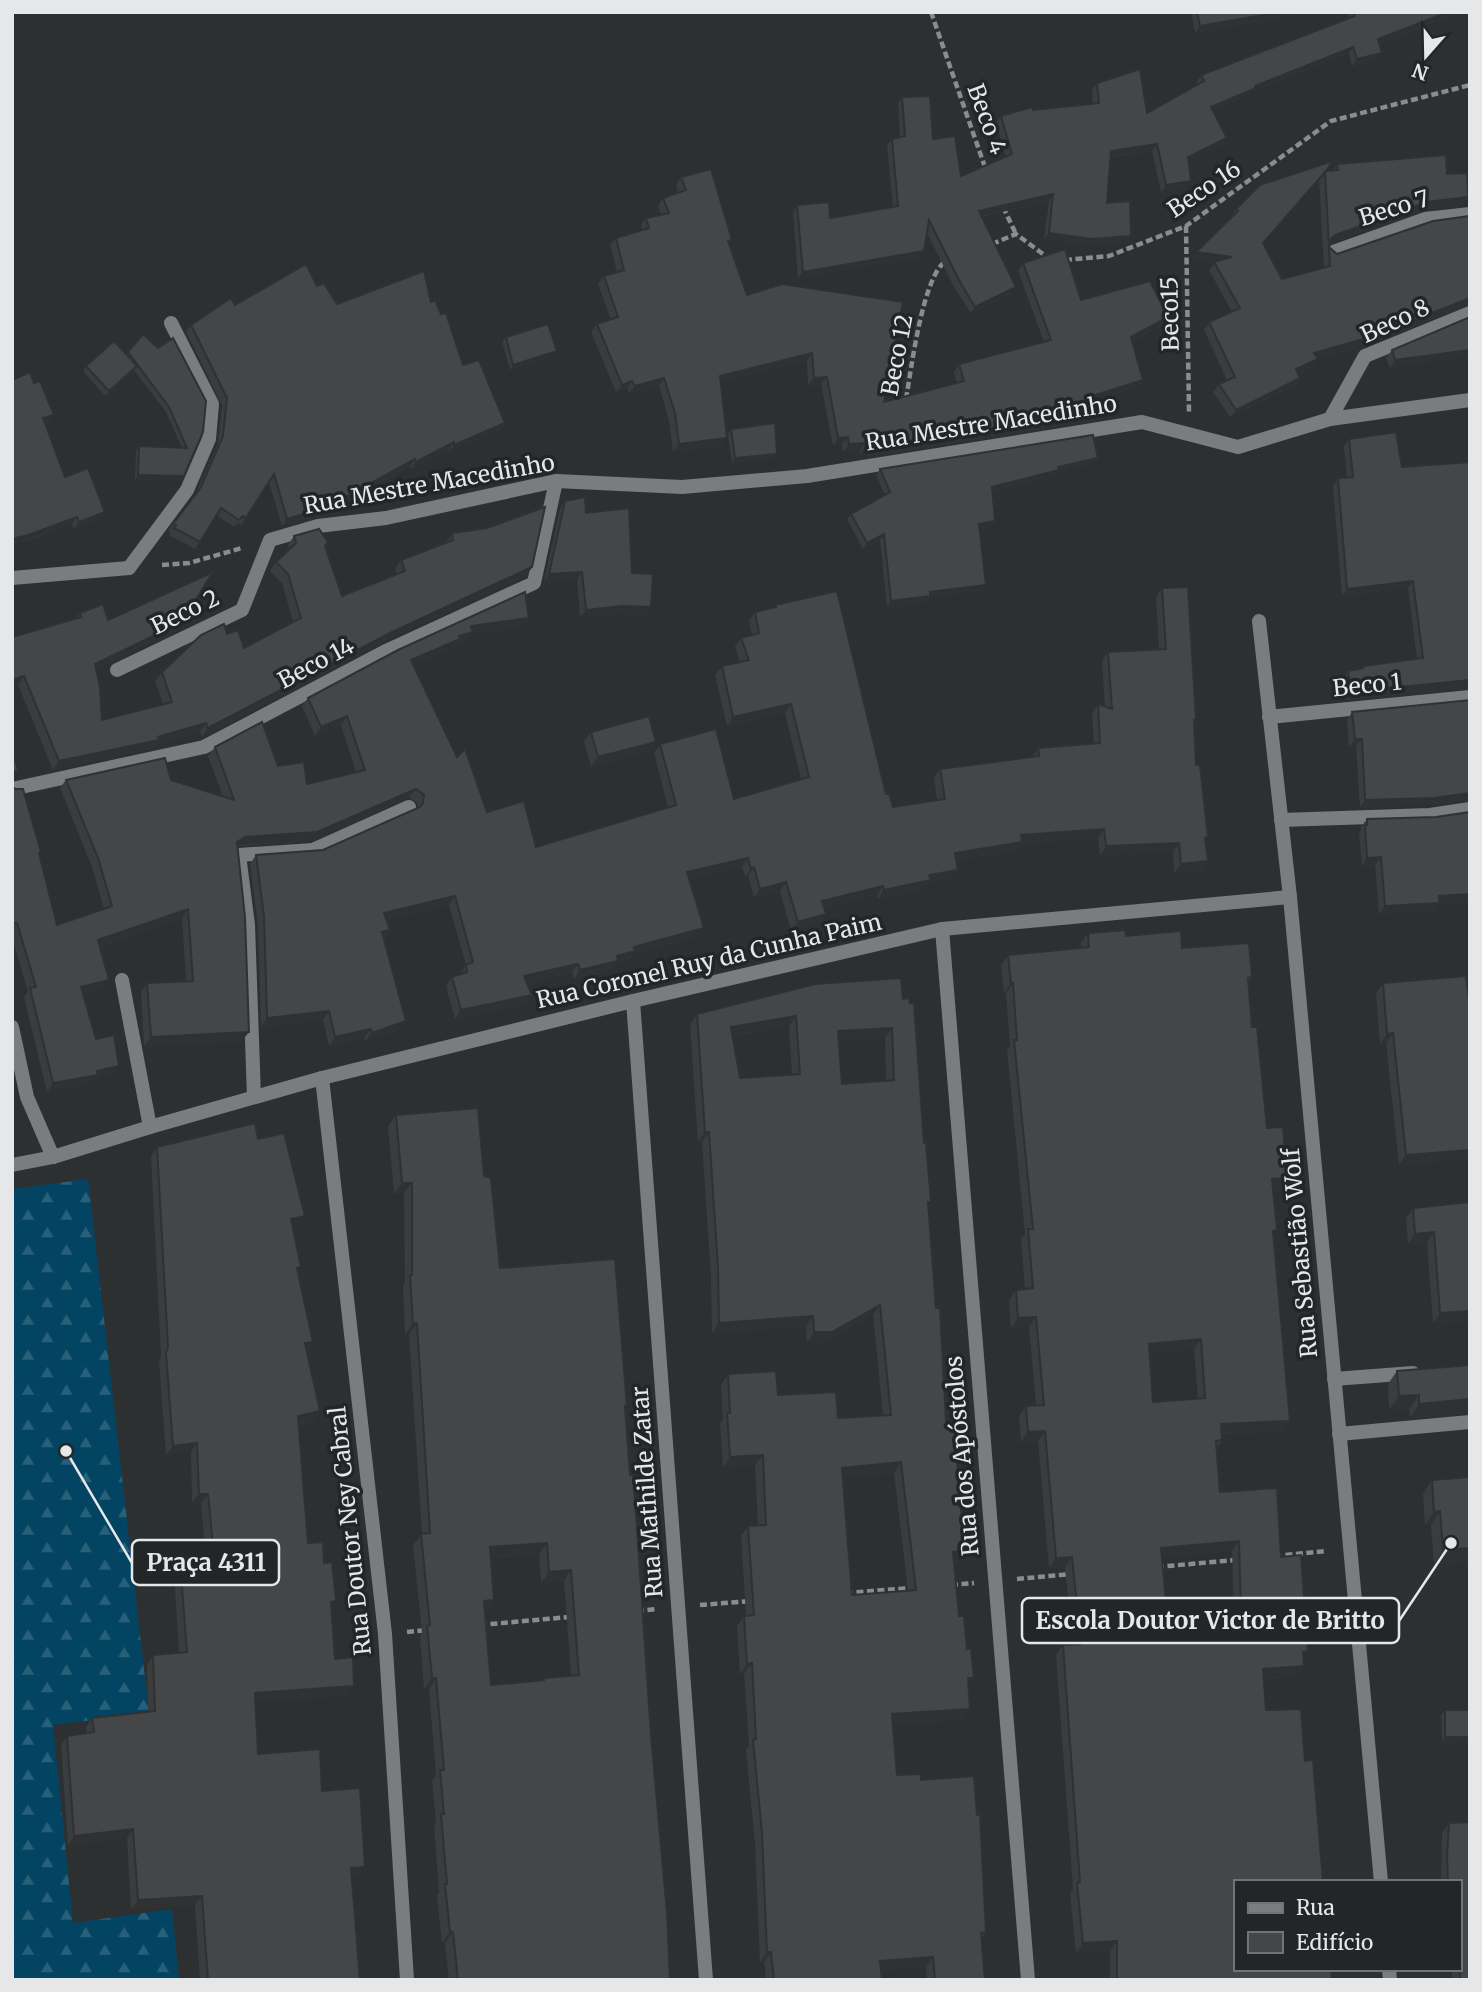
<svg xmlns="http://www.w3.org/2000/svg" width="1482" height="1992" font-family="Merriweather,serif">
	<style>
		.forest { fill: url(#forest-firs) }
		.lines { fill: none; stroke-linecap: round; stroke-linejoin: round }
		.path { stroke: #8a8c8d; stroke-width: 4.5; stroke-dasharray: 7 3.5; stroke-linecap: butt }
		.lane { stroke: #7b7c7d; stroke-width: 14 }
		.street { stroke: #7b7c7d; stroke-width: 14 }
		.wall { fill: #3a3c3e; fill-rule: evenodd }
		.shaded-wall { fill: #303132 }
		.building { fill: #444648; stroke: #303132; stroke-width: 2; fill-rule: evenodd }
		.labels { text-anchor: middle; stroke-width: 7; stroke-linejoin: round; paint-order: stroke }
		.street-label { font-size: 23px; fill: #e5e7e8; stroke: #232627 }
		.leader { fill: none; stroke: #e5e7e8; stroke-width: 2.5 }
		.callout-dot { fill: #e5e7e8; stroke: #232627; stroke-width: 2.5 }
		.callout { fill: #232627; stroke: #e5e7e8; stroke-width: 2.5 }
		.callout-label { font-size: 24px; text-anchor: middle; font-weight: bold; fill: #e5e7e8 }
	</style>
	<defs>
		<pattern id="forest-firs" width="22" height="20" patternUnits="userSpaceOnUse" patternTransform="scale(1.75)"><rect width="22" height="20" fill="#044463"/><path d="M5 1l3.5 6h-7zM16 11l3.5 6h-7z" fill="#285f79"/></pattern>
	</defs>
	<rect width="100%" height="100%" fill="#2d3031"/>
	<!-- forest -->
	<path class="forest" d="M88 1179 149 1713 53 1725 73 1923 172 1909 179 1980H12V1189Z"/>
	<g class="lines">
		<!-- path -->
		<g class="path">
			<path d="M931 12 986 170"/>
			<path d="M1003 207 1016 234"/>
			<path d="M1186 226 1189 412"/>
			<path d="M992 244 1016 234 1047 257"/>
			<path d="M1065 260 1109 256 1186 226 1331 121 1470 85"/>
			<path d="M906 399C911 372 923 270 948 260"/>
			<path d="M162 565 189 563 242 548"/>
			<path d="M1275 1556 1326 1551"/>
			<path d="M1157 1567 1235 1560"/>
			<path d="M1017 1579 1071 1574"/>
			<path d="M951 1585 974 1583"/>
			<path d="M846 1593 911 1588"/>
			<path d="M700 1605 751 1601"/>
			<path d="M637 1611 656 1609"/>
			<path d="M480 1625 569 1617"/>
			<path d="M407 1632 426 1630"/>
		</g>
		<!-- lane -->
		<g class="lane">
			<path d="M1333 252 1425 219 1470 214"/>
			<path d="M129 568 187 490 209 439 212 404 171 323"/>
			<path d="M117 670 242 610 270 540 318 526 386 518 556 481 682 487 807 476 1142 422 1238 447 1330 419 1365 356 1470 313"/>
			<path d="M1269 717 1470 697"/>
			<path d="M12 789 204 747 388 650 534 583 556 481"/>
			<path d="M1281 820 1430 815 1470 809"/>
			<path d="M12 1027 27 1097 53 1157"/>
			<path d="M254 1097 248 925 239 855 313 850 409 807"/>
			<path d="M12 1165 53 1157 150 1127 122 980"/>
			<path d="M1334 1379 1413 1373"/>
			<path d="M1339 1434 1470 1422"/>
		</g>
		<!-- street -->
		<g class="street">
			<path d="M1330 419 1470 400"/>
			<path d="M12 578 129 568"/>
			<path d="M1259 621 1290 897 1381 1882"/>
			<path d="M942 929 1028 1980"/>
			<path d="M633 1001 706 1980"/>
			<path d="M322 1078 385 1634 407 1980"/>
			<path d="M150 1127 322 1078 633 1001 942 929 1290 897"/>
			<path d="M1389 1969 1390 1980"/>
		</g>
	</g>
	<!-- wall -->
	<g class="wall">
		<path d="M1191 12H1314L1195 33Z"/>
		<path d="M1348 12H1455L1451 16 1380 44 1382 53 1378 59 1352 66 1349 53 1254 91 1252 94 1213 111 1222 145 1188 161 1186 188 1161 192 1152 151 1111 157 1107 203 1131 236 1127 242 1087 245 1044 239 1049 201 981 217 1011 293 971 313 955 289 927 233 919 258 798 278 793 212 797 205 830 218 893 207 887 145 892 139 900 137 898 104 902 97 961 176 1006 157 996 123 1001 116 1033 110 1093 103 1092 90 1097 83 1147 113 1198 85 1197 82 1201 75 1349 18Z"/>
		<path d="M1337 164 1447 174 1463 205 1422 210 1330 243 1329 247 1337 254 1470 216V304L1369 344 1317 359 1312 367 1298 374 1300 378 1295 385 1230 417 1213 392 1219 384 1227 380 1204 330 1209 322 1232 312 1209 270 1214 263 1191 260 1196 252 1231 218V217L1236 209 1327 170H1333ZM1319 179 1324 268 1282 279 1263 244Z"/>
		<path d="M681 177 729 244 747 295 884 402 957 383 954 372 959 364 1044 342 1018 271 1023 263 1081 300 1163 325 1132 341 1143 380 1138 387 1087 404 1090 414 1084 422 868 456 866 453 860 454V451L843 452 842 444 833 446 821 384 808 385 807 361 720 382 722 445 673 452 669 421 659 386 629 393 627 388 616 392 591 332 597 324 611 320 598 284 604 276 617 272 610 245 616 238 642 230 641 225 646 218 661 214 658 206 663 198 678 193 676 185Z"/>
		<path d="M317 286 337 304 431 302 441 314 463 365 505 423 500 430 449 452V450L411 469 410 467 343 503 338 510 282 526 269 482 241 525 238 523 234 527 216 515 195 549 169 535 171 533 168 531 196 493 218 443 222 405 186 332 191 325 235 305Z"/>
		<path d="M1470 317 1390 368 1386 358 1392 350Z"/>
		<path d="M143 334 206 401 184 476 180 481 135 480 136 451 139 446 182 448 166 412 134 370 105 396 83 371 86 366 126 354Z"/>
		<path d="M506 337 554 356 510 370 502 342Z"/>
		<path d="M34 383 54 415 49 422 45 424 65 477 105 512 100 519 74 529 72 524 23 542Z"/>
		<path d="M731 429 773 458 732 463 728 434Z"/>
		<path d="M1349 439 1402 467 1470 462V688L1346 700 1342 679 1348 671 1361 669 1363 666 1417 659 1408 588 1342 596 1333 486 1338 478 1347 477 1344 446Z"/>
		<path d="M1094 464 1058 472 1055 476 993 491 991 527 980 529 986 585 982 590 929 597 926 602 887 607 880 540 863 549 847 519 851 514 885 495 876 475 880 469Z"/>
		<path d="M565 501 586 513 632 573 651 607 646 615 617 614 580 617 577 579 544 582 560 509Z"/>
		<path d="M452 533 532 567 526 576 384 641 202 737 200 732 155 745 153 748 53 770 18 685 12 687 80 613 108 620 182 622 176 631 96 669 102 720 163 704 155 681 162 672 227 634 244 648 293 622 282 583 270 571 276 562 289 549 288 545 294 536 325 546 342 596 397 574 395 569 401 560 446 543Z"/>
		<path d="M1162 588 1196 719 1194 723 1196 765 1206 841 1202 870 1174 873 1173 852 1100 855 1098 838 1021 844 1016 851 957 860 952 878 929 883 924 889 878 899 877 895 824 908 826 914 819 923 791 931 780 891 754 897 748 876 745 877 742 867 689 879 697 937 633 954 629 960 616 963 612 970 574 979 572 972 527 983 525 1004 455 1019 446 986 452 977 460 975 466 965 449 905 386 920 390 930 384 939 400 1030 365 1041 364 1038 329 1046 323 1020 261 1027 258 925 250 864 256 855 323 850 418 808V804L409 797 311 841 237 846 242 1041 144 1046 141 992 147 983 186 981 182 918 99 947 109 980 102 989 83 994 96 1039 119 1066 113 1075 94 1079 91 1083 47 1092 24 997 28 992 12 937V786L41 852 39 855 57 925 104 909 92 867 60 788 66 780H171L223 796 208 756 215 747 278 766 307 784 356 772 341 725 315 736 302 706 308 698 398 650 529 618 523 627 471 634 467 641 458 643 454 648 413 665 457 757 487 812 536 847 668 807 654 753 660 744 734 799 801 779 785 713 727 726 715 675 722 666 740 662 735 646 741 638 752 635 749 621 755 612 773 608 775 605 893 807 937 800 934 777 940 769 1032 757 1038 748 1094 744 1092 713 1098 704 1105 707 1102 661 1108 652 1159 649 1156 597Z"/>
		<path d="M1352 712 1470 800 1429 805 1360 808 1356 746 1349 747 1347 720Z"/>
		<path d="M591 732 656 742 650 751 591 767 584 741Z"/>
		<path d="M1470 812V901L1439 903 1434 910 1379 914 1375 865 1362 866 1359 833 1361 830V827L1367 819 1436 817Z"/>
		<path d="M1088 933 1126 936 1182 948 1252 977 1249 982 1252 1027 1267 1128 1280 1188 1273 1189 1274 1235 1290 1421 1283 1431 1221 1434 1222 1440 1217 1447 1220 1492 1281 1557 1303 1658 1304 1666 1297 1676 1264 1679 1266 1710 1305 1761 1332 1980H1110V1951L1076 1953 1070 1893 1073 1889 1056 1655 1063 1645H1073L1065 1567 1049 1568 1038 1441 1021 1442 1019 1416 1026 1406 1036 1405 1029 1327 1011 1328 1009 1300 1016 1290 1025 1289 1021 1239 1025 1234 1007 1050 1010 1046 1006 993H1004L1001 965 1008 955 1081 948V943ZM1194 1349 1198 1399 1153 1402 1150 1353ZM1232 1551 1234 1614 1171 1618 1166 1601 1161 1557Z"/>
		<path d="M1383 983 1470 1159 1399 1165 1386 1043 1380 1044 1376 993Z"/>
		<path d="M903 999 928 1206 936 1308 959 1561 954 1562 959 1616 974 1678 968 1686 963 1720 893 1724 897 1775 921 1780 986 1932 981 1939 985 1980H927L926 1967 881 1970 882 1980H766L764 1962 760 1963 755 1844 746 1750 749 1745 744 1673 740 1674 737 1626 744 1616 746 1615 741 1536 748 1526 758 1525 755 1465 723 1467 720 1423 723 1419 721 1385 728 1374 778 1395 838 1418 883 1416 873 1315 825 1342 807 1343 806 1327 712 1333 711 1277 702 1142H698L690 1024 697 1014ZM789 1026 792 1075 740 1078 733 1036ZM885 1038 886 1081 842 1084 839 1041ZM894 1473 908 1591 852 1595 843 1477Z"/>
		<path d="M396 1115 484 1176 500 1268 625 1409 670 1980H449L445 1943H442L437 1895 439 1893 434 1825 436 1822 432 1781 436 1775 429 1689H424L420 1637 422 1633 413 1545 422 1534 409 1334H405L403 1286 405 1283 404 1193 394 1194 388 1126ZM539 1554 541 1583 564 1581 571 1675 544 1678 542 1680 491 1685 485 1611H487L491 1558Z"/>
		<path d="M258 1139 299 1225 292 1226 307 1351 320 1411 314 1420 298 1424 308 1543 324 1563 331 1607 335 1659 348 1696 255 1702 258 1754 322 1791 358 1877H351L360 1980H200L195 1905 131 1909 127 1838 68 1845 61 1745 67 1736 87 1733 86 1727 92 1718 148 1712 147 1665 153 1655 179 1652 173 1557 179 1548 205 1546 201 1503H192L191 1452 166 1455 159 1362 161 1356 151 1157 157 1147Z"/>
		<path d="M1470 1202V1321L1433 1323 1427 1242 1408 1244 1406 1218 1413 1208Z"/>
		<path d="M1470 1365V1413L1410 1418 1409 1409 1389 1410 1388 1384 1397 1371Z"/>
		<path d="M1432 1480 1470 1561 1434 1564 1431 1525H1425L1423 1494Z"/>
		<path d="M1445 1710H1470V1741L1442 1742 1441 1715Z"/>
		<path d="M1470 1822V1980H1452V1969H1459V1882H1441L1442 1833 1449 1823Z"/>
	</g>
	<!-- shaded-wall -->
	<g class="shaded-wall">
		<path d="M865 12H878L863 15Z"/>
		<path d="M1280 12H1314L1195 33 1200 26Z"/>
		<path d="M1448 12H1455L1451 16 1374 46 1378 39Z"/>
		<path d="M1353 47 1349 53 1254 91 1252 94 1207 114 1211 107 1255 86Z"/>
		<path d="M1382 53 1378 59 1352 66 1357 59Z"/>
		<path d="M1227 138 1222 145 1183 164 1188 157Z"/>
		<path d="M1157 144 1152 151 1106 157 1111 151Z"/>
		<path d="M1325 172 1319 179 1258 251 1263 243Z"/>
		<path d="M1191 181 1186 188 1161 192 1166 185Z"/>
		<path d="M1053 194 1049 201 974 218 979 211Z"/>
		<path d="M1468 197 1463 205 1422 210 1330 243 1331 239 1335 235 1427 202Z"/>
		<path d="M1049 233 1131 236 1127 242 1087 245 1044 239Z"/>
		<path d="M924 251 919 258 798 278 803 272Z"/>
		<path d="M1196 252 1232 257 1227 265 1191 260Z"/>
		<path d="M1016 287 1011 293 971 313 975 307Z"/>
		<path d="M1470 298V304L1369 344 1309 361 1314 353Z"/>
		<path d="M1168 317 1163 325 1125 344 1131 337Z"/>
		<path d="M1470 350V356L1390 368 1395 360Z"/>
		<path d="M557 351 554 356 510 370 513 365Z"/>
		<path d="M812 353 807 361 714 384 720 376Z"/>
		<path d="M1318 359 1312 367 1291 377 1296 369Z"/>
		<path d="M827 377 821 384 808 385 814 378Z"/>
		<path d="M664 378 659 386 629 393 635 386Z"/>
		<path d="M1300 378 1295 385 1230 417 1236 410Z"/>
		<path d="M1143 380 1138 387 1080 406 1086 398Z"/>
		<path d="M632 381 627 388 616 392 622 385Z"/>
		<path d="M1090 414 1084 422 868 456 873 449Z"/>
		<path d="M54 415 49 422 38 426 43 418Z"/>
		<path d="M505 423 500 430 449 452 454 445Z"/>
		<path d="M848 437 842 444 833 446 838 438Z"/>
		<path d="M727 438 722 445 673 452 679 444Z"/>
		<path d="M454 442 449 450 411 469 416 462Z"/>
		<path d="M865 443 860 451 843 452 849 444Z"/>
		<path d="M872 445 866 453 860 454 865 446Z"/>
		<path d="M777 454 773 458 732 463 735 458Z"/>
		<path d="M1098 458 1094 464 1058 472 1055 476 988 492 992 487 1058 467Z"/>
		<path d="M415 459 410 467 343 503 338 510 282 526 287 519Z"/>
		<path d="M138 475 184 476 180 481 135 480Z"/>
		<path d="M105 512 100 519 74 529 79 522Z"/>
		<path d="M77 517 72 524 12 545V539Z"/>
		<path d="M995 521 991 527 975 530 979 524Z"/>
		<path d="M884 534 880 540 863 549 867 543Z"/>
		<path d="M532 567 526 576 384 641 202 737 208 728 390 633Z"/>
		<path d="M582 572 577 579 544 582 549 574Z"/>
		<path d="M1413 581 1408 588 1342 596 1347 589Z"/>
		<path d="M986 585 982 590 929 597 926 602 887 607 891 601 930 592Z"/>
		<path d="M622 606 651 607 646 615 617 614 580 617 586 610Z"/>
		<path d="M529 618 523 627 471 634 467 641 458 643 454 648 404 669 411 660 459 636 471 626Z"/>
		<path d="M182 622 176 631 89 673 95 664Z"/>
		<path d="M24 676 18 685 12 687V680Z"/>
		<path d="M1470 680V688L1346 700 1351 692Z"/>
		<path d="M791 704 785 713 727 726 733 717Z"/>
		<path d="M347 716 341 725 315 736 321 727Z"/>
		<path d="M206 723 200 732 155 745 153 748 53 770 59 761 158 737Z"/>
		<path d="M1355 739H1362L1356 746 1349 747Z"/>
		<path d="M656 742 650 751 591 767 598 757Z"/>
		<path d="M416 789 409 797 311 841 238 845 231 850 237 842 245 837Z"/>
		<path d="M1470 793V800L1429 805 1360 808 1365 800Z"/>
		<path d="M1104 829 1098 838 1021 844 1016 851 949 862 955 853 1021 835Z"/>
		<path d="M1179 843 1173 852 1100 855 1106 846Z"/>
		<path d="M1381 857 1375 865 1362 866 1367 858Z"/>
		<path d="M748 858 742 867 681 881 687 872Z"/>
		<path d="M1208 861 1202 870 1174 873 1181 864Z"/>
		<path d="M754 867 748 876 745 877 751 869Z"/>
		<path d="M958 870 952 878 929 883 924 889 878 899 884 890 929 875Z"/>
		<path d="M786 882 780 891 754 897 760 889Z"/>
		<path d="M883 886 877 895 816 910 822 901Z"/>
		<path d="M1470 894V901L1439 903 1434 910 1379 914 1385 906 1439 896Z"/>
		<path d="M455 896 449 905 378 922 384 913Z"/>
		<path d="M188 909 182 918 92 949 98 940Z"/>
		<path d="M826 914 819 923 791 931 798 922Z"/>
		<path d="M704 928 697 937 633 954 629 960 616 963 612 970 574 979 580 970 617 956 634 947Z"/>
		<path d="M390 930 383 939 382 932Z"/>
		<path d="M578 964 572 972 518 985 524 976Z"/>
		<path d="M109 980 102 989 75 996 81 987Z"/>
		<path d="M1011 983H1013L1006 993H1004Z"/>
		<path d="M532 995 525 1004 455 1019 461 1010Z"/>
		<path d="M329 1011 323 1020 261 1027 267 1018Z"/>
		<path d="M796 1016 789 1026 724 1037 731 1027Z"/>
		<path d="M406 1021 400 1030 365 1041 372 1033Z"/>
		<path d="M892 1028 885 1038 831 1042 838 1031Z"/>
		<path d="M371 1029 364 1038 329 1046 335 1037Z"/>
		<path d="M249 1032 242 1041 144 1046 151 1037Z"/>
		<path d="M1393 1033 1386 1043 1380 1044 1387 1034Z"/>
		<path d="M119 1066 113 1075 94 1079 91 1083 47 1092 53 1083Z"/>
		<path d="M705 1132H709L702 1142H698Z"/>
		<path d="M1470 1150V1159L1399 1165 1406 1155Z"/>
		<path d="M1287 1178 1280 1188 1265 1189 1272 1179Z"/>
		<path d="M402 1183H412L404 1193 394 1194Z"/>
		<path d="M305 1216 299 1225 284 1228 291 1219Z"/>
		<path d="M1434 1232 1427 1242 1408 1244 1415 1234Z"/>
		<path d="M880 1305 873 1315 825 1342 807 1343 814 1332Z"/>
		<path d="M1470 1311V1321L1433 1323 1440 1313Z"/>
		<path d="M813 1316 806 1327 712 1333 719 1323Z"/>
		<path d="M1036 1317 1029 1327 1011 1328 1018 1318Z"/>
		<path d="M417 1323 409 1334H405L413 1324Z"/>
		<path d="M1201 1339 1194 1349 1142 1354 1149 1344Z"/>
		<path d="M313 1342 307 1351 305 1343Z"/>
		<path d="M1419 1395 1409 1409 1389 1410 1399 1396Z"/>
		<path d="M1470 1399V1413L1410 1418 1419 1404Z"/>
		<path d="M320 1411 314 1420 291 1425 298 1416Z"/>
		<path d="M1290 1421 1283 1431 1214 1434 1221 1424Z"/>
		<path d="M1045 1431 1038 1441 1021 1442 1028 1432Z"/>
		<path d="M197 1443 191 1452 166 1455 173 1446Z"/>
		<path d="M763 1455 755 1465 723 1467 730 1457Z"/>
		<path d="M901 1462 894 1473 835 1478 842 1468Z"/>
		<path d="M199 1494H208L201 1503H192Z"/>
		<path d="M1440 1511 1431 1525H1425L1434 1512Z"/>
		<path d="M1239 1541 1232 1551 1154 1558 1161 1548Z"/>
		<path d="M547 1543 539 1554 482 1558 490 1547Z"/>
		<path d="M1470 1548V1561L1434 1564 1443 1550Z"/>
		<path d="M967 1551 959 1561 946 1562 953 1552Z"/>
		<path d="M1072 1557 1065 1567 1049 1568 1056 1558Z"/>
		<path d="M571 1570 564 1581 541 1583 549 1572Z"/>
		<path d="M494 1600 487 1611 476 1612 484 1601Z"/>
		<path d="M752 1663 744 1673 740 1674 747 1664Z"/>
		<path d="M1304 1666 1297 1676 1256 1679 1263 1669Z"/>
		<path d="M432 1678H436L429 1689H424Z"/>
		<path d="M968 1678H974L967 1688Z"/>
		<path d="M354 1686 348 1696 248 1703 255 1693Z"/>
		<path d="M970 1709 963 1720 885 1724 892 1714Z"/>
		<path d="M1445 1737H1470V1741L1442 1742Z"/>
		<path d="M133 1829 127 1838 68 1845 74 1836Z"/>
		<path d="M365 1867 358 1877 344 1878 351 1868Z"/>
		<path d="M202 1896 195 1905 131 1909 138 1900Z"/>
		<path d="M450 1932H453L445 1943H442Z"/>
		<path d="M1117 1941 1110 1951 1076 1953 1083 1943Z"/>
		<path d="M767 1952H771L764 1962 760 1963Z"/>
		<path d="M933 1957 926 1967 873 1971 880 1961Z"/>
	</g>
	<!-- building -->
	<g class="building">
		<path d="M1197 12H1280L1200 26Z"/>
		<path d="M1354 12H1448L1378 39 1382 53 1357 59 1353 47 1255 86 1256 88 1211 107 1227 138 1188 157 1191 181 1166 185 1157 144 1111 151 1107 203 1130 201 1131 236 1092 239 1049 233 1053 194 979 211 1016 287 975 307 960 282 929 220 924 251 803 272 797 205 829 202 830 218 898 206 892 139 905 136 902 97 930 96 933 139 955 136 961 176 1012 154 1001 116 1032 107 1033 110 1099 103 1097 83 1140 69 1147 113 1204 81 1201 75 1355 16Z"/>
		<path d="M1446 155 1447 174 1467 173 1468 197 1427 202 1335 235 1331 239 1329 247 1337 254 1433 221 1470 216V298L1374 336 1314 353 1318 359 1296 369 1300 378 1236 410 1219 384 1235 377 1209 322 1240 308 1214 262 1232 257 1196 252 1238 211 1236 209 1260 185 1333 161 1326 171 1338 170 1337 164ZM1325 172 1330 266 1282 279 1263 243Z"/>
		<path d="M711 169 732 240 728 241 747 295 782 284 903 302 884 402 964 381 959 364 1051 340 1023 263 1065 249 1081 300 1150 281 1168 317 1131 337 1143 380 1086 398 1090 414 873 449 872 445 865 446V443L849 444 848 437 838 438 827 377 814 378 812 353 720 376 727 438 679 444 675 413 664 378 635 386 632 381 622 385 597 324 618 317 604 276 624 270 616 238 649 228 646 218 669 213 663 198 686 190 681 177Z"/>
		<path d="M306 264 317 286 324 283 337 304 424 271 431 302 435 300 441 314 446 313 463 365 479 360 505 423 454 445V442L416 462 415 459 342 499 343 502 287 519 274 474 246 518 243 516 239 520 221 508 200 542 174 528 176 526 173 524 201 487 223 436 227 398 191 325 231 298 235 305Z"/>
		<path d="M1470 317V350L1395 360 1392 350Z"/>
		<path d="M548 324 557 351 513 365 506 337Z"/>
		<path d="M143 334 158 348 173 338 206 401 203 432 184 476 138 475 139 446 187 448 169 407 128 352Z"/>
		<path d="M114 341 137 366 109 391 86 366Z"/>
		<path d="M30 372 34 383 40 381 54 415 43 418 65 477 88 468 105 512 79 522 77 517 28 535 12 539V380Z"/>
		<path d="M775 423 777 454 735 458 731 429Z"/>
		<path d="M1396 432 1402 467 1470 462V680L1351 692 1348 671 1363 668V666L1423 658 1413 581 1347 589 1338 478 1353 477 1349 439Z"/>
		<path d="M1093 435 1098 458 1058 467 1059 470 992 487 995 521 979 524 986 585 930 592V596L891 601 884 534 867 543 851 514 890 492 880 469Z"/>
		<path d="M585 497 586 513 629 508 632 573 653 574 651 607 622 606 586 610 582 572 549 574 565 501Z"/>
		<path d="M545 507 532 567 390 633 208 728 206 723 158 737 159 740 59 761 24 676 12 680V637L81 617 80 613 103 604 108 620 213 572 182 622 95 664 100 687 102 720 172 702 162 672 201 635 224 624 227 634 238 630 244 648 301 618 288 574 276 562 296 543 294 536 319 529 328 542 325 546 342 596 405 571 401 560 453 540 452 533 487 528Z"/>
		<path d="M1188 587 1196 719 1194 720 1196 765H1200L1208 837 1205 838 1208 861 1181 864 1179 843 1106 846 1104 829 1021 835 1022 842 955 853 958 870 929 875 931 880 884 890 883 886 822 901 826 914 798 922 786 882 760 889 754 867 751 869 748 858 687 872 704 928 634 947 635 951 617 956 618 961 580 970 578 964 524 976 532 995 461 1010 452 977 467 972 466 965 473 962 455 896 384 913 390 930 382 932 406 1021 372 1033 371 1029 335 1037 329 1011 267 1018 264 916 256 855 323 850 420 807 423 803 424 795 416 789 317 832 245 837 237 842 245 917 249 1032 151 1037 147 983 193 981 188 909 98 940 109 980 81 987 96 1039 114 1035 119 1066 97 1071 98 1075 53 1083 30 988 36 987 17 923 12 924V786L15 789H23L41 852 39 853 57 925 112 906 98 858 66 780 165 758 171 780 234 800 215 747 262 722 278 766 304 762 307 784 365 770 347 716 321 727 308 698 398 650 525 592 529 618 471 626 473 632 459 636 460 639 411 660 457 757 465 749 487 812 524 801 536 847 676 805 660 744 716 729 734 799 809 777 791 704 733 717 722 666 749 660 741 638 759 633 755 612 776 607 775 605 837 591 886 794H889L893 807 945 799 940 769 1039 756 1038 748 1100 743 1098 704 1112 709 1108 652 1166 649 1162 588Z"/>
		<path d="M1470 700V793L1434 798 1365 800 1362 739H1355L1352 712Z"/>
		<path d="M649 716 656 742 598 757 591 732Z"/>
		<path d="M12 750 18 770 12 773Z"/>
		<path d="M1470 812V894L1439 896V903L1385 906 1381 857 1367 858 1365 825H1367V819L1436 817Z"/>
		<path d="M1125 930 1126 936 1181 931 1182 948 1249 943 1252 977 1248 978 1252 1027H1257L1267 1128 1283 1127 1287 1178 1272 1179 1277 1230 1273 1231 1290 1421 1221 1424 1222 1440 1216 1441 1220 1492 1277 1488 1281 1557 1301 1555 1308 1651 1303 1652 1304 1666 1263 1669 1266 1710 1301 1709 1305 1761 1313 1760 1323 1882H1235V1969H1331L1332 1980H1117V1941L1083 1943 1077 1883 1080 1882 1063 1645 1081 1644 1072 1557 1056 1558 1045 1431 1028 1432 1026 1406 1044 1405 1036 1317 1018 1318 1016 1290 1033 1288 1028 1229H1033L1014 1040H1017L1013 983H1011L1008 955 1089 947 1088 933ZM1201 1339 1205 1398 1153 1402 1149 1344ZM1239 1541 1241 1614 1171 1618 1170 1600 1166 1601 1161 1548Z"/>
		<path d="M1466 976 1470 1006V1150L1406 1155 1393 1033 1387 1034 1383 983Z"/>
		<path d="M901 978 903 999 909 998 910 1003H914L924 1143H926L931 1202H928L936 1308H940L946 1421H954L961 1511 967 1551 953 1552 959 1616H964L967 1649 971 1648 974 1678H968L970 1709 892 1714 897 1775 921 1774V1780L974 1776 977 1815 980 1814 986 1932 981 1933 985 1980H935L933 1957 880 1961 882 1980H774L771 1952H767L762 1833 753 1740 756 1739 752 1663 747 1664 744 1616 754 1615 748 1526 766 1525 763 1455 730 1457 727 1413H730L728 1374 776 1371 778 1395 836 1392 838 1418 891 1415 880 1305 832 1332H814L813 1316 719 1323 718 1267 709 1132H705L697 1014 815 984ZM796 1016 800 1074 740 1078 731 1027ZM892 1028 894 1080 842 1084 838 1031ZM901 1462 916 1590 852 1595 842 1468Z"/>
		<path d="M478 1108 484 1176 491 1178 500 1268 615 1259 627 1406H625L630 1475H633L637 1528 651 1735 667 1913 670 1980H458L453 1932H450L445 1884H447L441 1814H444L440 1770H444L436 1678H432L427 1626 430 1625 421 1534 430 1533 417 1323 413 1324 410 1275H412V1183H402L396 1115ZM547 1543 549 1572 571 1570 579 1675 544 1678V1680L491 1685 484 1601 494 1600 490 1547Z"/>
		<path d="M255 1123 258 1139 284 1133 305 1216 291 1219 301 1267 297 1268 313 1342 305 1343 320 1411 298 1416 308 1543 323 1542 324 1563 332 1562 336 1601 331 1602 335 1659 353 1657 354 1686 255 1693 258 1754 320 1749 322 1791 360 1788 365 1867 351 1868 360 1980H208L202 1896 138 1900 133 1829 74 1836 67 1736 94 1732 92 1718 155 1711 153 1655 187 1652 179 1548 213 1546 208 1494H199L197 1443 173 1446 166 1353 168 1347 157 1147Z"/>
		<path d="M1470 1202V1311L1440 1313 1434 1232 1415 1234 1413 1208Z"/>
		<path d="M1470 1365V1399L1419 1404V1395L1399 1396 1397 1371Z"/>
		<path d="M1470 1477V1548L1443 1550 1440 1511 1434 1512 1432 1480Z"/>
		<rect x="1445" y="1710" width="25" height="27"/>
		<path d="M1470 1822V1980H1460L1459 1882H1448L1447 1857 1449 1823Z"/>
	</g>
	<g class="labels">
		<!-- street labels -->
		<g class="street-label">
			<text transform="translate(987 119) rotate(70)" y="8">Beco 4</text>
			<text transform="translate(1204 189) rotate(-34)" y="8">Beco 16</text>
			<text transform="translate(1394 208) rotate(-17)" y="8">Beco 7</text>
			<text transform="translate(1170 314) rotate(-91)" y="8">Beco15</text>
			<text transform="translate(1395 321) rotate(-25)" y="8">Beco 8</text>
			<text transform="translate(897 355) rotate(-79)" y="8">Beco 12</text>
			<text transform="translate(991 423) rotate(-9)" y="8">Rua Mestre Macedinho</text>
			<text transform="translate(429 484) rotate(-10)" y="8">Rua Mestre Macedinho</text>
			<text transform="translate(185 612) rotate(-26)" y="8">Beco 2</text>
			<text transform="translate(316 663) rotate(-28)" y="8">Beco 14</text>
			<text transform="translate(1367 685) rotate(-6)" y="8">Beco 1</text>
			<text transform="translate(709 961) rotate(-13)" y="8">Rua Coronel Ruy da Cunha Paim</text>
			<text transform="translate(1300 1253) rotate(-95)" y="8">Rua Sebastião Wolf</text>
			<text transform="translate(962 1456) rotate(-95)" y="8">Rua dos Apóstolos</text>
			<text transform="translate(647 1492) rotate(-94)" y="8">Rua Mathilde Zatar</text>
			<text transform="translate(350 1531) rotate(-96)" y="8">Rua Doutor Ney Cabral</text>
		</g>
	</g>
	<!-- callouts -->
	<path class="leader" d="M66 1451L132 1563M1451 1543L1399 1621"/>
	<g class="callout-dot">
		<circle cx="66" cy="1451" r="7"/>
		<circle cx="1451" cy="1543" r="7"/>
	</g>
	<g class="callout">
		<rect x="132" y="1540" width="147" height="45" rx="7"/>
		<rect x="1022" y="1598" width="377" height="45" rx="7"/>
	</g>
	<g class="callout-label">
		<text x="206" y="1571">Praça 4311</text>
		<text x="1210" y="1629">Escola Doutor Victor de Britto</text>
	</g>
	<!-- border -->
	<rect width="1482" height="1992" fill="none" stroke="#e5e7e8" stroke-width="28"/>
	<!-- legend -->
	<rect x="1234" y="1880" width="228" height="91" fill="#232627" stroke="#717374" stroke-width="2"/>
	<rect x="1248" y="1903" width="35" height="10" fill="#7b7c7d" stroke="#717374" stroke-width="2"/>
	<text x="1296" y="1915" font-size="21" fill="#e5e7e8">Rua</text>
	<rect x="1248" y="1932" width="35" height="21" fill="#444648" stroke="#717374" stroke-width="2"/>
	<text x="1296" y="1950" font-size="21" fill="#e5e7e8">Edifício</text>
	<!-- north arrow -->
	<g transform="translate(1426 56) rotate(200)" stroke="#232627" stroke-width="5" paint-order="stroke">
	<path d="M0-5L12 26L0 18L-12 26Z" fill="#e5e7e8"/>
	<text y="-10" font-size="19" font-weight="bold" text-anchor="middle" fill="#e5e7e8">N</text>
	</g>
</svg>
